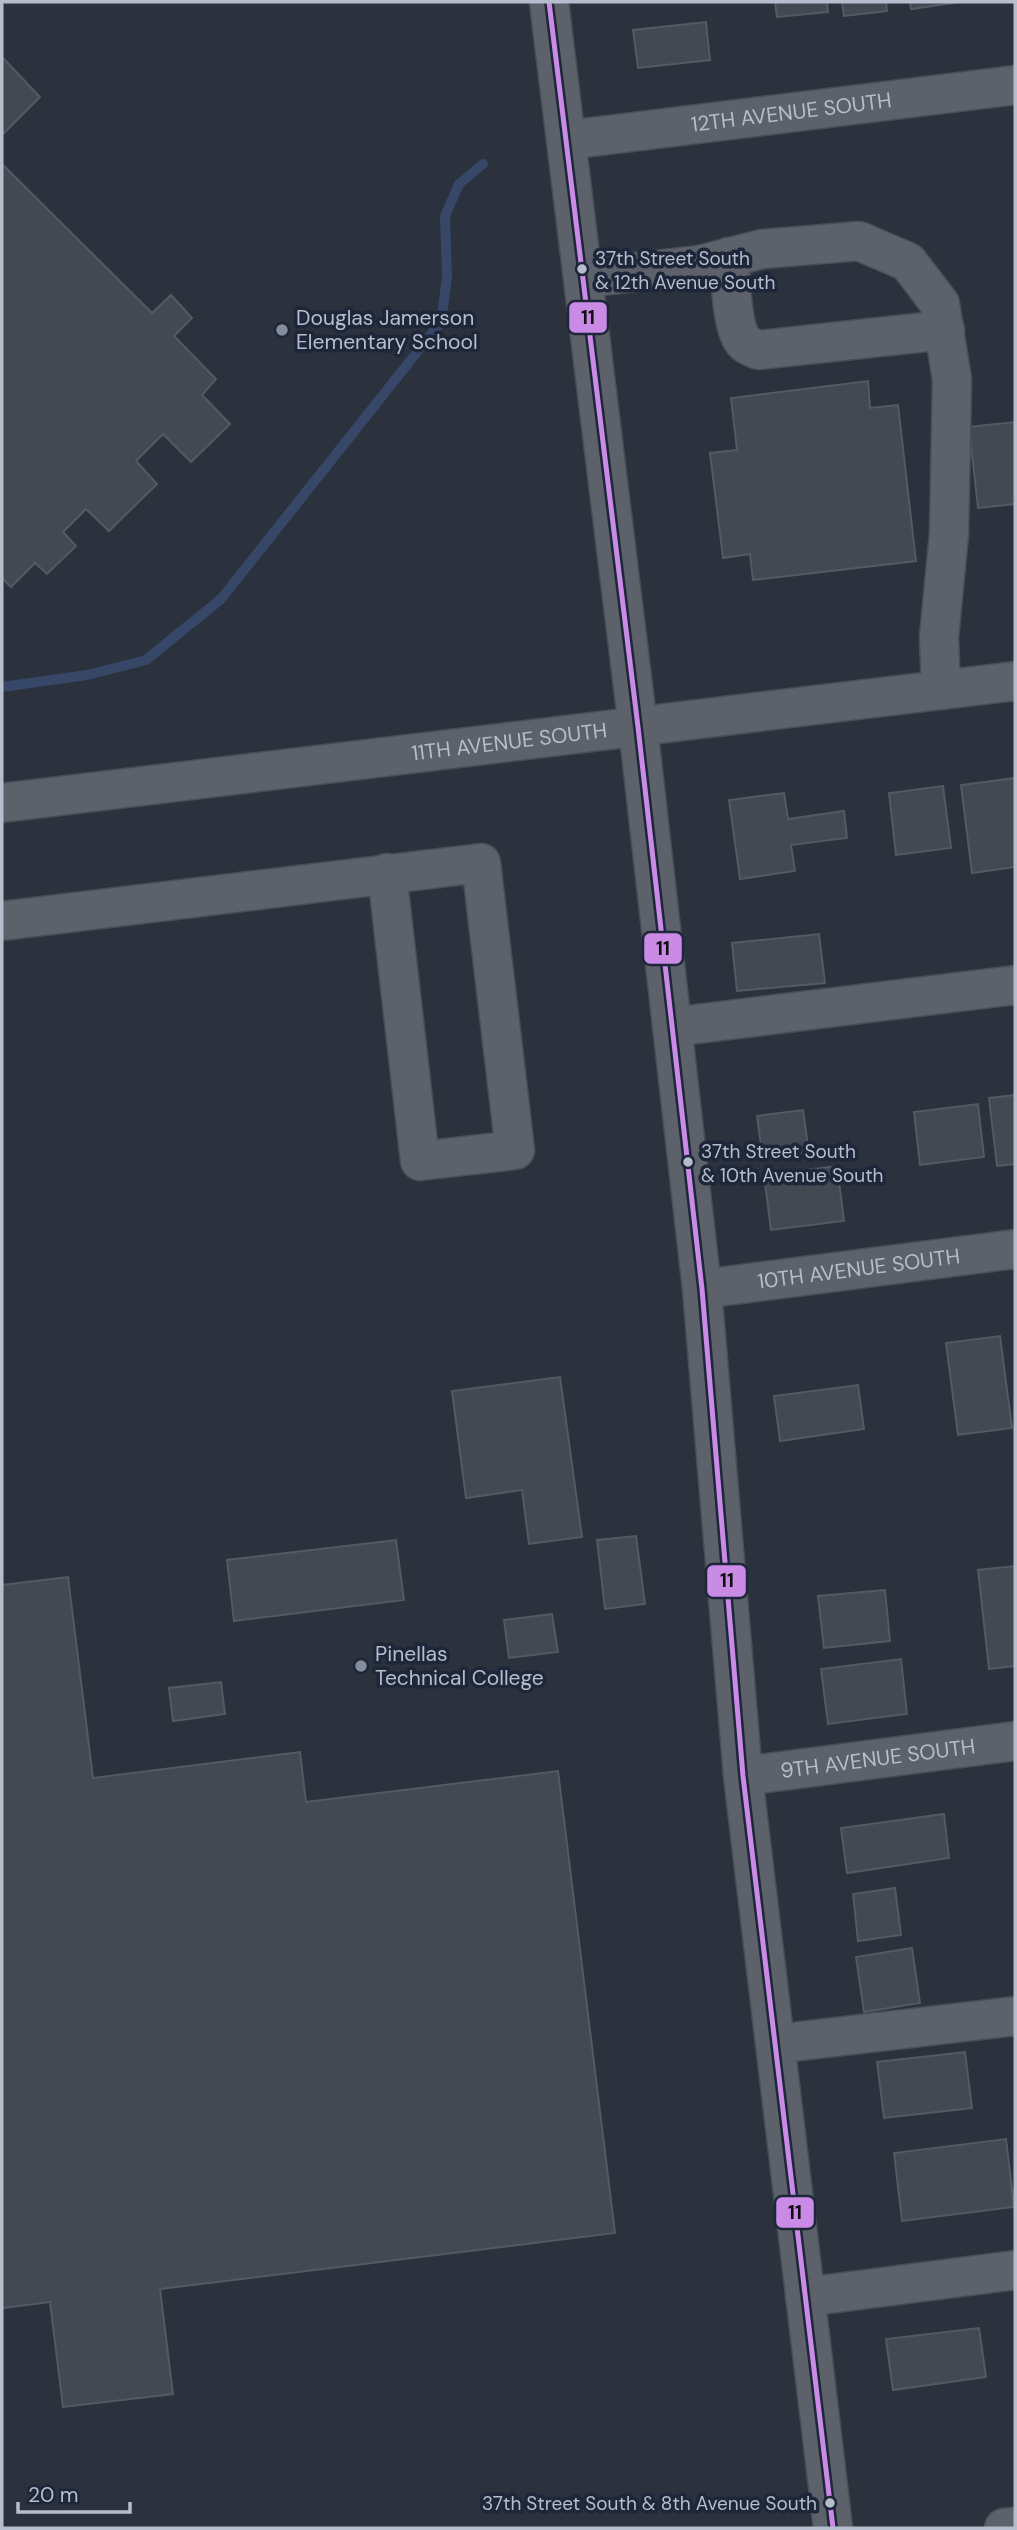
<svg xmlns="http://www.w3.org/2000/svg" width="1017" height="2530" font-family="'DM Sans',sans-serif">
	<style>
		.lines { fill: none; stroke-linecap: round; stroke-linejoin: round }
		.stream { stroke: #364768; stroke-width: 10 }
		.building { fill: #434852; stroke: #545964; stroke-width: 2 }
		.minor-casing { stroke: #484d56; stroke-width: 41 }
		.minor { stroke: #5c616a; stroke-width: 38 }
		.bus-1-casing { stroke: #1e2739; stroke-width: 10 }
		.bus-1 { stroke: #ca8be6; stroke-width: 5 }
		.bus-dot { fill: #b6bdcd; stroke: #1e2739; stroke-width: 2.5 }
		.poi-dot { fill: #858c9b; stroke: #1e2739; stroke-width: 2.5 }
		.labels { text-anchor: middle; stroke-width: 7; stroke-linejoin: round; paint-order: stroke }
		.bus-label { font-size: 19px; fill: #b6bdcd; stroke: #1e2739; text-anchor: start }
		.street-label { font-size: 21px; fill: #b6bdcd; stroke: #1e2739 }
		.poi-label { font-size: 21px; fill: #b6bdcd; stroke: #1e2739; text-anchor: start }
		.line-badge { stroke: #1e2739; stroke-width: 2.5 }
		.pale-badge-label { font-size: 19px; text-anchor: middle; font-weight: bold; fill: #111 }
	</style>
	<rect width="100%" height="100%" fill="#2b313d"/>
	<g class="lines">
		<!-- stream -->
		<path class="stream" d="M2 687 87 675 146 660 221 599 441 322 447 277 445 216 459 184 483 164"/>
	</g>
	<!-- building -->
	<g class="building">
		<path d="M775 2H827L828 12 777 17Z"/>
		<path d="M842 2H886L887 11 844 16Z"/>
		<path d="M910 2H960L911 9Z"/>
		<path d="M706 22 710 60 638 68 633 30Z"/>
		<path d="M2 57 40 97 2 135Z"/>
		<path d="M2 164 152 313 171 295 192 318 174 336 216 379 202 395 230 424 191 462 163 434 136 461 157 484 109 531 86 509 63 532 76 546 47 574 35 563 11 587 2 578Z"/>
		<path d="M868 381 870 408 898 405 916 561 753 580 750 554 723 558 710 453 737 450 731 398Z"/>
		<path d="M1015 422V504L978 508 969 427Z"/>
		<path d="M1015 778V867L972 873 961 785Z"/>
		<path d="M943 786 951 848 896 855 889 793Z"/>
		<path d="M784 793 788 819 844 811 847 838 791 845 795 871 740 879 729 800Z"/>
		<path d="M819 934 825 983 737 991 732 943Z"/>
		<path d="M1015 1095V1164L997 1166 989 1098Z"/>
		<path d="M978 1104 984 1157 920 1165 914 1112Z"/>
		<path d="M803 1110 809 1154 763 1160 757 1116Z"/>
		<path d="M837 1166 844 1221 771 1230 764 1175Z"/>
		<path d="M1000 1336 1012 1428 958 1435 946 1343Z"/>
		<path d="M560 1377 582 1537 529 1544 522 1490 466 1498 452 1391Z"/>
		<path d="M858 1385 864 1429 780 1441 774 1396Z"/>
		<path d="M636 1536 645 1604 605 1609 597 1540Z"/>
		<path d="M396 1540 404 1600 234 1621 227 1560Z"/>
		<path d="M1015 1566V1666L989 1669 978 1570Z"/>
		<path d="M68 1577 93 1778 300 1752 306 1802 558 1771 615 2233 160 2289 173 2394 63 2407 50 2302 2 2308V1585Z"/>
		<path d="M885 1590 890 1641 824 1648 818 1596Z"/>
		<path d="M552 1614 558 1652 509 1658 504 1620Z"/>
		<path d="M901 1659 907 1714 828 1724 821 1669Z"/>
		<path d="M221 1682 225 1714 173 1721 169 1688Z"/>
		<path d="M944 1814 949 1858 847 1873 841 1828Z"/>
		<path d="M895 1888 901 1935 858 1941 853 1894Z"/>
		<path d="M912 1948 920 2003 864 2012 856 1957Z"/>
		<path d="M965 2052 972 2108 884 2118 877 2062Z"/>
		<path d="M1006 2139 1014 2207 902 2221 894 2153Z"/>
		<path d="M979 2328 986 2377 893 2390 886 2339Z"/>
	</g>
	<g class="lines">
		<defs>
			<g id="minor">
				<path d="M549 2 638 727 702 1289 743 1776 833 2528"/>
				<path id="s1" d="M567 140 1015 85"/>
				<path d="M729 257C731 278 731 328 744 342 747 346 754 348 759 350L945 330"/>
				<path d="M584 278 699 265 762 249 859 241 908 262 940 304 952 380 949 534 939 637 941 690"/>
				<path id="s2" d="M2 803 1015 681"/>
				<path d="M2 921 481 863 515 1150 420 1161 387 873"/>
				<path d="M672 1027 1015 985"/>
				<path id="s3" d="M702 1289 1015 1249"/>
				<path id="s4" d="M743 1776 1015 1741"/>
				<path d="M775 2044 1015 2016"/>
				<path d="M805 2297 1015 2270"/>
				<path d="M1004 2528 1015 2527"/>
			</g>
		</defs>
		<!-- minor casing -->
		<use href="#minor" class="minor-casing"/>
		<!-- minor -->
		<use href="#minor" class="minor"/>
		<defs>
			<path id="bus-1" d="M549 2 638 727 702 1289 743 1776 833 2528"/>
		</defs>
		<!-- bus-1 casing -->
		<use href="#bus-1" class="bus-1-casing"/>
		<!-- bus-1 -->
		<use href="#bus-1" class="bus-1"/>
	</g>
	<!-- markers -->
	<g class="bus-dot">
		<circle cx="582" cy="269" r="6"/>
		<circle cx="688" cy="1162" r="6"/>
		<circle cx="830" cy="2503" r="6"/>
	</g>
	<g class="poi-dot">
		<circle cx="282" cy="330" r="7"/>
		<circle cx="361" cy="1666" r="7"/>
	</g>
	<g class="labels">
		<!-- bus labels -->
		<g class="bus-label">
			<text x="595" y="265">37th Street South<tspan x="595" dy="24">&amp; 12th Avenue South</tspan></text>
			<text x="701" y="1158">37th Street South<tspan x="701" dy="24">&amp; 10th Avenue South</tspan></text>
			<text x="817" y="2510" text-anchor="end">37th Street South &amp; 8th Avenue South</text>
		</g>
		<!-- street labels -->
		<g class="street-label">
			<text dy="7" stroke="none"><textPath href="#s1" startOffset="226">12TH AVENUE SOUTH</textPath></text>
			<text dy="7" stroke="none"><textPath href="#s2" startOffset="511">11TH AVENUE SOUTH</textPath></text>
			<text dy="7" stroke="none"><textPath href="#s3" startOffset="158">10TH AVENUE SOUTH</textPath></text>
			<text dy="7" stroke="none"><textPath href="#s4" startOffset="136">9TH AVENUE SOUTH</textPath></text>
		</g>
		<!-- poi labels -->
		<g class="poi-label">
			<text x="296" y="325">Douglas Jamerson<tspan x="296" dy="24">Elementary School</tspan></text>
			<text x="375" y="1661">Pinellas<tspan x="375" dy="24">Technical College</tspan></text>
		</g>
	</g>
	<g class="line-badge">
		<rect x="568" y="301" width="40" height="33" rx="7" fill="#ca8be6"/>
		<rect x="643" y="932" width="40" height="33" rx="7" fill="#ca8be6"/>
		<rect x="706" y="1564" width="41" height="34" rx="7" fill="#ca8be6"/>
		<rect x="775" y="2196" width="40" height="33" rx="7" fill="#ca8be6"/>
	</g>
	<g class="pale-badge-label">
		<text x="588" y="324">11</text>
		<text x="663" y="955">11</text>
		<text x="727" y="1587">11</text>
		<text x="795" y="2219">11</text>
	</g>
	<!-- border -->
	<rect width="1017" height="2530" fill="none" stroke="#b6bdcd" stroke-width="7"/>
	<!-- scale -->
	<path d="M18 2502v10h112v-10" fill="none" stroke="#b6bdcd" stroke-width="3.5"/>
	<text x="28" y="2502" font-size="21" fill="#b6bdcd" stroke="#1e2739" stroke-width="5" paint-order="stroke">20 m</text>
</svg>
